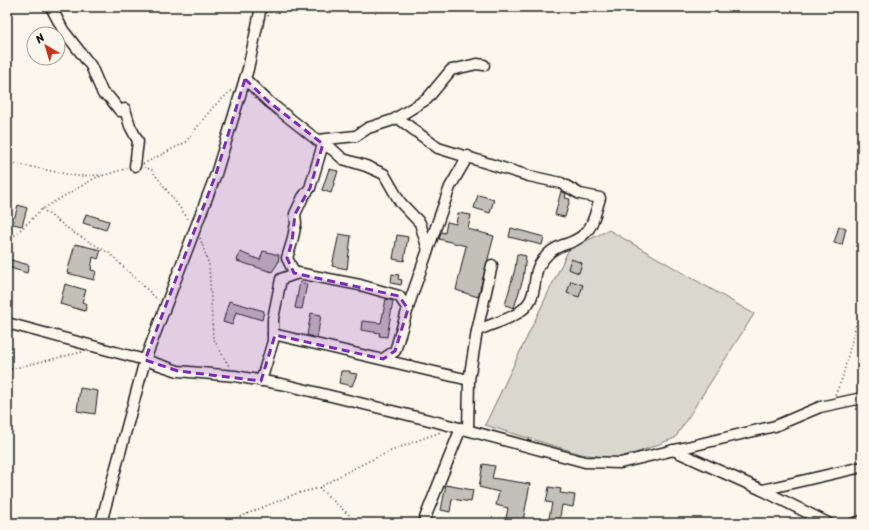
<svg xmlns="http://www.w3.org/2000/svg" width="869" height="530" font-family="Sriracha,sans-serif">
	<style>
		.green { fill: #dad7ce; stroke: #7b7a75 }
		.building { fill: #c3c0b8; stroke: #1c1c1c }
		.lines { fill: none; stroke-linecap: round; stroke-linejoin: round }
		.minor-casing { stroke: #1c1c1c; stroke-width: 13 }
		.path { stroke: #1c1c1c; stroke-width: 1.5; stroke-dasharray: 1 3; stroke-linecap: butt }
		.minor { stroke: #fbf7ec; stroke-width: 10 }
		.marked { fill: #7b2cbf; fill-opacity: 0.2; stroke: #7b2cbf; stroke-width: 3; stroke-dasharray: 8 5; stroke-linejoin: round }
	</style>
	<rect width="100%" height="100%" fill="#fbf7ec"/>
	<filter id="ink" filterUnits="userSpaceOnUse"><feTurbulence type="fractalNoise" baseFrequency=".025" numOctaves="2"/><feDisplacementMap in="SourceGraphic" scale="8" xChannelSelector="R" yChannelSelector="G"/><feConvolveMatrix kernelMatrix="1 2 1 2 8 2 1 2 1" color-interpolation-filters="sRGB"/></filter>
	<g filter="url(#ink)">
		<!-- green -->
		<path class="green" d="M609 230 754 314 675 438 620 459 581 454 485 425 569 249Z"/>
		<!-- building -->
		<g class="building">
			<path d="M329 169 338 171 331 193 322 190Z"/>
			<path d="M561 191 566 194 565 198 570 199 565 217 555 215Z"/>
			<path d="M478 195 494 199 490 213 474 208Z"/>
			<path d="M18 205 27 208 22 226 13 224Z"/>
			<path d="M458 213 471 215 468 229 494 236 478 297 456 290 466 246 439 239 441 232 445 233 447 222 456 224Z"/>
			<path d="M86 214 109 221 106 230 83 223Z"/>
			<path d="M839 226 846 228 842 245 834 243Z"/>
			<path d="M511 228 544 237 542 245 509 237Z"/>
			<path d="M339 234 351 236 347 269 332 266Z"/>
			<path d="M397 235 408 237 404 261 393 259Z"/>
			<path d="M75 244 101 250 98 259 93 257 91 270 96 271 94 280 67 273Z"/>
			<path d="M263 251 279 255 278 263 272 272 237 261 240 252 260 260Z"/>
			<path d="M517 254 526 256 523 279 514 308 505 305 515 269Z"/>
			<path d="M7 259 29 265 27 273 7 267Z"/>
			<path d="M571 259 582 263 579 273 568 269Z"/>
			<path d="M392 274 399 275 398 279 402 280 401 285 391 283Z"/>
			<path d="M571 281 583 285 579 297 567 293Z"/>
			<path d="M300 282 307 284 302 309 295 308Z"/>
			<path d="M65 284 86 290 82 302 87 304 85 311 60 304Z"/>
			<path d="M386 299 393 301 387 337 379 336 380 333 361 330 362 321 381 323Z"/>
			<path d="M229 301 264 311 262 320 236 312 232 325 223 322Z"/>
			<path d="M311 313 321 315 317 338 307 335Z"/>
			<path d="M341 371H350V373L357 374 352 386 339 383Z"/>
			<path d="M80 388 98 391 95 414 77 411Z"/>
			<path d="M483 464 495 466 492 478 530 484 523 521 515 519 514 523H505L508 508 496 505 499 492 479 487Z"/>
			<path d="M446 485 473 490 471 502 452 499 450 512 441 510Z"/>
			<path d="M549 487 561 489 560 493 575 495 573 507 562 505 559 523H548L552 503 546 502Z"/>
		</g>
		<g class="lines">
			<defs>
				<g id="minor">
					<path d="M51 7 63 30 91 66 103 94 109 97 120 111 125 109 130 126 138 141 135 166"/>
					<path d="M245 79 269 102 317 140 333 150 343 159 366 166 384 174 400 202 420 223 428 250"/>
					<path d="M398 118 438 148 529 176 561 183 580 194 600 198C593 220 593 234 569 243 562 245 553 249 548 254 532 271 538 274 533 293 527 318 495 321 477 331"/>
					<path d="M317 140 356 136 368 128 393 120 427 99 451 70 477 64 484 65"/>
					<path d="M295 274 287 258 292 242 296 223 295 214 303 197 310 188 323 144"/>
					<path d="M7 323 145 360 178 371 235 376 286 385 437 422 585 462 620 463 775 426 820 407 862 398"/>
					<path d="M273 334 469 380"/>
					<path d="M383 359 395 351 411 298 450 187 468 156"/>
					<path d="M261 381 273 341V319L281 279 298 273 360 285 399 296 408 309"/>
					<path d="M468 430 469 380 477 331 492 265"/>
					<path d="M673 450 762 490 828 523"/>
					<path d="M762 490 862 467"/>
					<path d="M101 523 145 360 216 174 248 69 261 7"/>
					<path d="M423 523 461 428"/>
					<path d="M854 523 862 521"/>
				</g>
			</defs>
			<!-- minor casing -->
			<use href="#minor" class="minor-casing"/>
			<!-- path -->
			<g class="path">
				<path d="M268 16 274 7"/>
				<path d="M7 162 76 176 102 175"/>
				<path d="M143 164 186 142 212 108 232 90"/>
				<path d="M144 168 151 169 189 220"/>
				<path d="M42 209 74 233 109 253 158 300"/>
				<path d="M7 238 14 236 42 209 95 178 128 168"/>
				<path d="M200 238 209 265 213 338 230 368"/>
				<path d="M7 370 82 352"/>
				<path d="M835 395 842 379 862 301"/>
				<path d="M319 488C358 464 398 447 441 432"/>
				<path d="M225 523 295 494 319 488 358 523"/>
			</g>
			<!-- minor -->
			<use href="#minor" class="minor"/>
		</g>
	</g>
	<!-- marked area -->
	<path class="marked" d="M245 79 269 102 323 144 310 188 295 214 292 242 287 258 294 273 399 296 408 309 395 351 383 359 275 335 261 381 178 371 145 360 216 174Z"/>
	<!-- margin -->
	<rect width="869" height="530" fill="none" stroke="#fbf7ec" stroke-width="24"/>
	<rect x="12" y="12" width="845" height="506" fill="none" stroke="#1c1c1c" stroke-width="1.5" filter="url(#ink)"/>
	<!-- north arrow -->
	<g transform="translate(46 46) rotate(322)"><circle r="19" fill="#fbf7ec" stroke="#a29f99"/>
	<path d="M0-3L7 15L0 10L-7 15Z" fill="#c8321e"/>
	<text y="-6" font-size="11" font-weight="bold" text-anchor="middle" fill="#1c1c1c">N</text>
	</g>
</svg>
